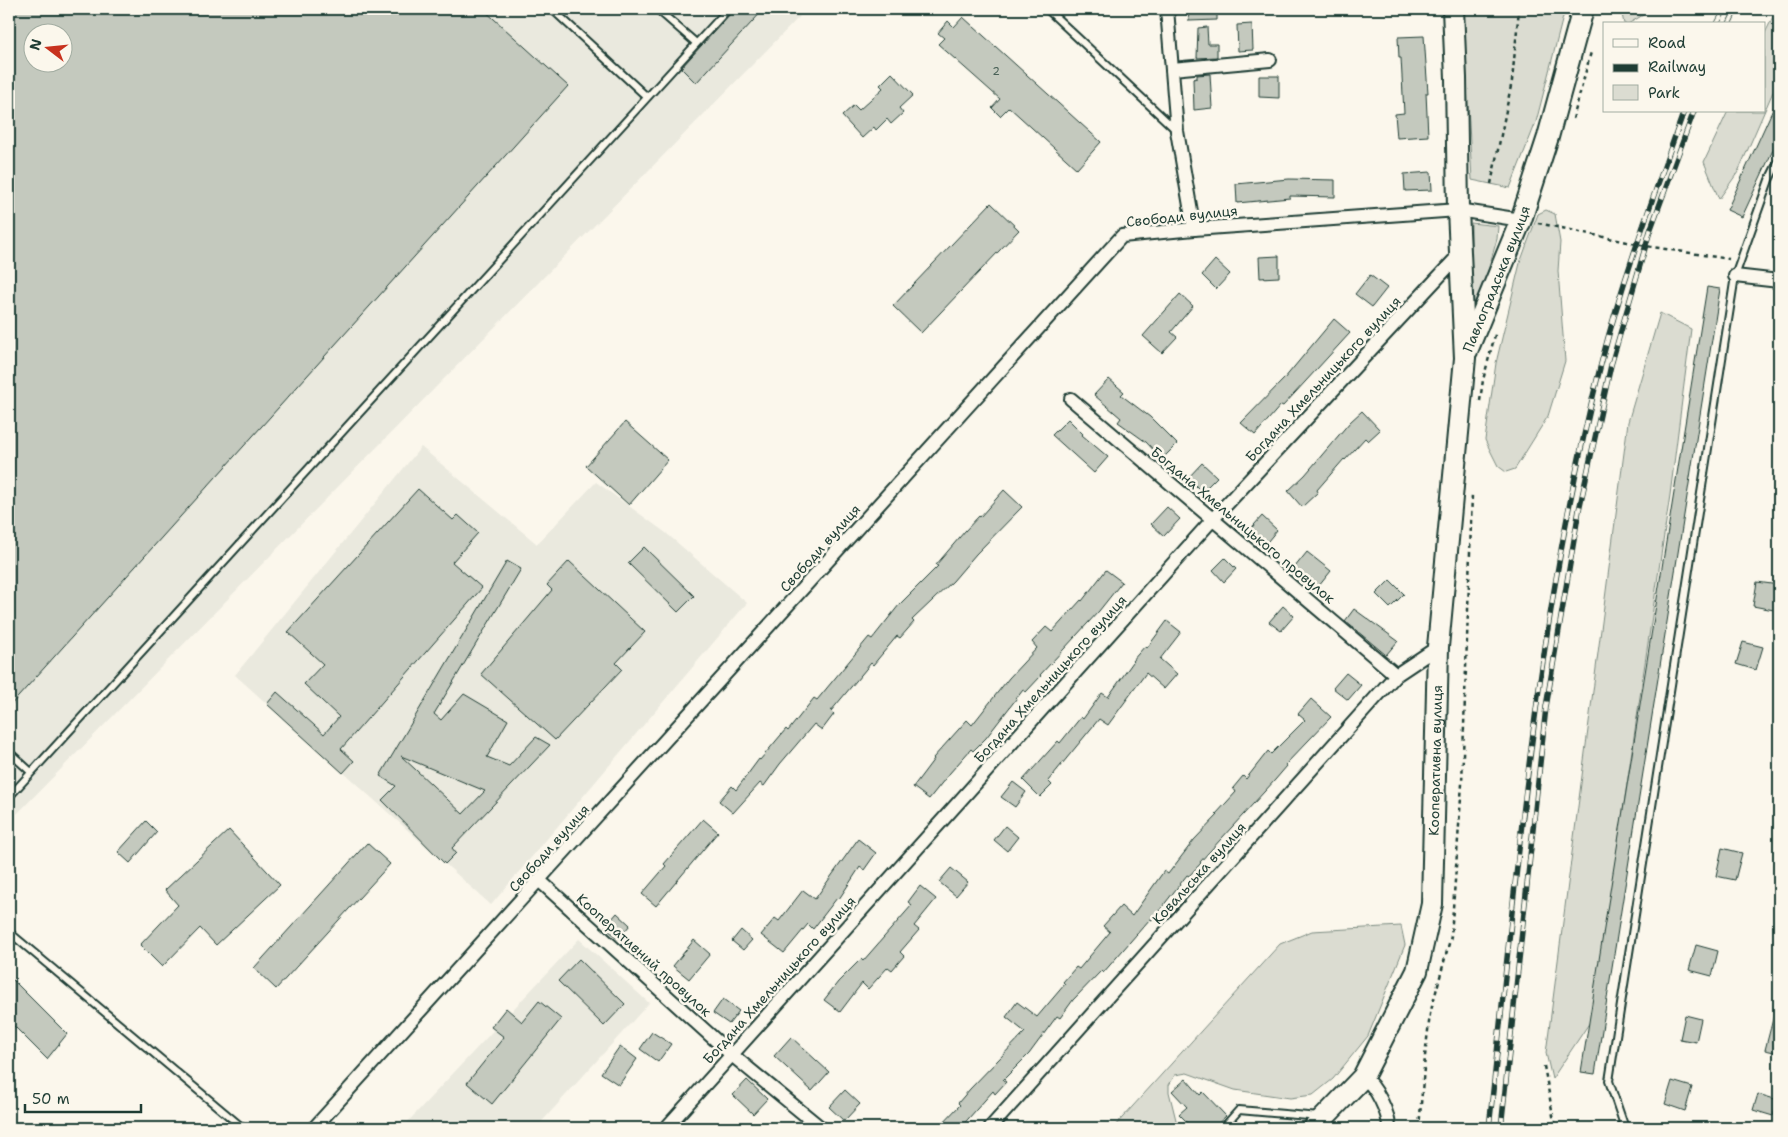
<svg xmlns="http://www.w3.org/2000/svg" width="1788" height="1137" font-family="'Shantell Sans',sans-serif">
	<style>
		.built { fill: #eae9de; fill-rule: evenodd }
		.green { fill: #dbdcd1; stroke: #7d8c82 }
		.building { fill: #c4c9be; stroke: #1f3d34; fill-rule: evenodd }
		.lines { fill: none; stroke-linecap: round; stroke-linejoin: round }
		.lane-casing { stroke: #1f3d34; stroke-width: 10 }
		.street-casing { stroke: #1f3d34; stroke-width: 16 }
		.primary-casing { stroke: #1f3d34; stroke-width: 24 }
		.path { stroke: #1f3d34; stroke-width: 2.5; stroke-dasharray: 4 4; stroke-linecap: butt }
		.lane { stroke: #fbf7ec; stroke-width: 6 }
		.street { stroke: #fbf7ec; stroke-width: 12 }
		.primary { stroke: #fbf7ec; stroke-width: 20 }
		.rail-casing { stroke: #1f3d34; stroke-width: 5.5 }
		.rail { stroke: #fbf7ec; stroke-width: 4; stroke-dasharray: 11; stroke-linecap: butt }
		.labels { text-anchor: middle; stroke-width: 5; stroke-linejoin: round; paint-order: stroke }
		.number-label { font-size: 11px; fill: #486056 }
		.street-label { font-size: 14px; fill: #1f3d34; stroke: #fbf7ec }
	</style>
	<rect width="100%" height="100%" fill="#fbf7ec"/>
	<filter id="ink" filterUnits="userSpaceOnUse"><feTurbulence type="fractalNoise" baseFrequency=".02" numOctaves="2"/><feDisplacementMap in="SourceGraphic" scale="10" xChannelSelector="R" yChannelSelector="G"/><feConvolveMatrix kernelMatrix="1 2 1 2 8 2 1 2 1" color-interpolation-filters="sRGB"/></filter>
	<g filter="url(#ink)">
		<!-- built -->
		<g class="built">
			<path d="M9 9H807L9 822ZM32 32H62V62H32Z"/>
			<path d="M421 447 537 544 596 482 666 533 747 603 491 905 235 675Z"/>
			<path d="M579 939 649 1003 536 1128H402Z"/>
		</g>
		<!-- green -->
		<g class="green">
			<path d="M1463 9H1565L1536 122 1510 188 1472 180Z"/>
			<path d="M1621 9H1653L1628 24H1624Z"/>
			<path d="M1777 9H1779V78L1738 172 1719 199 1704 162 1728 111H1764V35Z"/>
			<path d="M1546 210 1555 214 1560 242 1558 271 1565 361 1548 416 1515 469 1506 472 1498 466 1485 440 1496 363 1520 263 1538 214Z"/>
			<path d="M1471 223 1498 226 1497 239 1478 306 1471 304Z"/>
			<path d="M1660 313 1691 329 1670 495 1592 1019 1552 1079 1546 1053 1628 422Z"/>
			<path d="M1401 926 1405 945 1368 1036 1333 1079 1313 1095 1290 1098 1235 1090 1187 1073 1175 1075 1169 1085V1092L1178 1128H1113L1280 944 1312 931Z"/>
		</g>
		<!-- building -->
		<g class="building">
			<path d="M9 9H483L568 86 9 707ZM32 32H62V62H32Z"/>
			<path d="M733 9H764L696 83 681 68 732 12Z"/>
			<path d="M1188 9H1217V20L1189 21Z"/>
			<path d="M963 17 1101 142 1077 169 1009 107 1000 116 992 108 1000 99 938 44 944 38 938 33 948 21 954 27Z"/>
			<path d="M1252 24 1253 50 1238 51 1237 25Z"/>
			<path d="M1207 27 1208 44H1217V57L1197 58 1198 28Z"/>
			<path d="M1424 36 1428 93H1426L1428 136 1397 138 1395 114 1404 113 1401 58H1399L1398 37Z"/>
			<path d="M892 73 913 95 899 108 903 113 891 124 887 119 876 130 874 127 862 138 842 116 854 105 859 110 883 88 880 85Z"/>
			<path d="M1210 74 1212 108 1194 110 1193 79 1197 78V75Z"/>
			<path d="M1259 76H1279V98L1259 97Z"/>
			<path d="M1779 96V137L1742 217 1727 210Z"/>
			<path d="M1431 172 1432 190 1405 191 1404 174Z"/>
			<path d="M1289 179 1335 180V197L1290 196V198L1237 203 1236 184Z"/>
			<path d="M991 203 1019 230 921 333 893 306Z"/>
			<path d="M1279 256V277L1260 278 1259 257Z"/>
			<path d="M1215 260 1230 274 1216 289 1202 275Z"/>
			<path d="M1370 275 1387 288 1372 307 1355 294Z"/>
			<path d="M1707 287 1720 289 1595 1074 1581 1072Z"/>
			<path d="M1180 294 1193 306 1171 332 1177 337 1162 353 1143 336Z"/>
			<path d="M1334 319 1350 333 1283 406 1281 405 1255 435 1241 423 1284 379Z"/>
			<path d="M1109 379 1124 392 1121 395 1150 417 1177 444 1162 459 1146 442 1118 422 1121 418 1094 395Z"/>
			<path d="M1362 411 1380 430 1368 441 1365 438 1345 460 1344 459 1317 490 1318 492 1302 507 1288 491 1305 475 1350 422Z"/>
			<path d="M1068 419 1083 434 1082 435 1108 457 1094 473 1052 435Z"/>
			<path d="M625 422 668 460 629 505 586 466Z"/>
			<path d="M1202 463 1217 477 1202 492 1188 478Z"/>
			<path d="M418 489 453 520 458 515 478 533 452 562 482 588 341 749 354 761 343 773 267 704 277 692 324 734 339 717 304 684 323 664 288 632Z"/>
			<path d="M1004 490 1022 507 976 554 953 581 912 620 914 622 900 638 897 636 873 665 871 663 831 711 834 714 822 730 814 724 780 764 764 786 760 783 733 813 719 801 732 786 736 790 759 759 760 760 786 729 788 731 814 698 817 700 869 637 872 639 899 605 938 566 936 565 965 531 979 516 980 517Z"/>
			<path d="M1167 507 1180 519 1164 536 1151 524Z"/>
			<path d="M1262 516 1277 530 1263 547 1247 533Z"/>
			<path d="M644 547 694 596 678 612 628 563Z"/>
			<path d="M1307 552 1331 571 1314 592 1290 573Z"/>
			<path d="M1225 558 1236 569 1224 582 1213 570Z"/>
			<path d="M507 561 521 569 434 714 441 720 464 694 508 720 487 757 509 766 536 737 550 745 452 848 456 853 445 864 382 800 396 786 380 776ZM401 756 485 791 463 814Z"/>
			<path d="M569 561 645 632 616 663 622 669 555 740 481 674 552 590 547 585Z"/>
			<path d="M1106 570 1122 582 1099 611 1040 675 1041 676 1026 692 1023 690 986 738 973 751 971 749 949 774 929 799 913 787 934 759 933 758 967 720 972 725 1009 678 1037 648 1032 642 1046 627 1052 632 1081 600 1082 601Z"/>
			<path d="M1390 580 1404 594 1390 608 1376 594Z"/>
			<path d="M1757 582 1779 585V611L1753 606Z"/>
			<path d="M1283 606 1294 616 1281 631 1269 622Z"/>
			<path d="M1354 609 1398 641 1386 655 1345 621Z"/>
			<path d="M1167 621 1181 632 1160 659 1177 674 1164 689 1146 673 1108 725 1099 719 1048 781 1052 785 1040 797 1023 780 1058 741 1060 743 1081 717 1083 719 1102 693 1108 697 1133 662 1132 661 1145 646 1147 648Z"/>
			<path d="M1743 642 1763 647 1756 670 1736 664Z"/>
			<path d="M1346 673 1361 685 1348 700 1333 688Z"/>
			<path d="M1311 699 1331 717 1285 765 1287 766 1275 780 1200 862 1201 863 1189 876 1187 875 1152 920 1150 919 1103 973 1101 971 1073 1000 1060 1018 1057 1016 1029 1054 1003 1080 1006 1082 995 1094 993 1091 960 1128H938L960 1105 958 1103 970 1089 1025 1032 1006 1017 1017 1002 1037 1017 1065 984 1063 982 1076 967 1079 969 1110 932 1103 926 1121 906 1132 916 1164 871 1168 874 1194 840 1218 815 1216 814 1236 792 1233 788 1243 776 1246 779 1268 751 1271 754 1305 720 1298 714Z"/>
			<path d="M1013 782 1026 792 1015 807 1001 797Z"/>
			<path d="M703 819 718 832 656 906 642 894 666 866 664 864Z"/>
			<path d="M146 821 157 832 130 863 118 852Z"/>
			<path d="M1005 826 1018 837 1007 851 994 840Z"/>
			<path d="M229 830 280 885 216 945 200 928 162 967 140 945 178 905 165 890Z"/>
			<path d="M858 839 876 853 864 870 860 867 839 899 837 898 813 929 808 924 784 953 761 935 775 918 779 921 803 890 815 899Z"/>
			<path d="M367 843 390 864 276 989 254 968Z"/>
			<path d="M1722 848 1742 853 1735 880 1716 876Z"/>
			<path d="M951 868 968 882 956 896 939 882Z"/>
			<path d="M920 886 936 899 914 926 919 930 900 952 904 956 892 970 888 967 868 989 862 983 840 1012 824 1000 838 982 861 959 863 961 912 905 908 902Z"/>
			<path d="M617 913 630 925 618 939 605 927Z"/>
			<path d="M741 930 752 940 743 950 732 941Z"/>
			<path d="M694 940 710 954 689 979 673 966Z"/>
			<path d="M1696 945 1718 951 1712 976 1689 970Z"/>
			<path d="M579 959 625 1004 604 1026 558 981Z"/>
			<path d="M9 976 67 1034 47 1059 9 1021Z"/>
			<path d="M723 999 739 1011 729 1024 713 1013Z"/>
			<path d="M539 1001 561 1019 492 1104 467 1083 504 1037 491 1027 506 1008 522 1022Z"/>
			<path d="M1775 1011H1779V1053L1765 1050Z"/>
			<path d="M1685 1015 1701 1019 1696 1042 1680 1039Z"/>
			<path d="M652 1032 671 1044 658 1062 640 1049Z"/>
			<path d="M791 1037 829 1072 812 1091 774 1056Z"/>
			<path d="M620 1046 637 1059 619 1085 601 1073Z"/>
			<path d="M1186 1079 1200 1095 1203 1092 1226 1116 1213 1128H1193L1179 1114 1187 1107 1172 1091Z"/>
			<path d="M747 1080 767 1099 753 1114 733 1095Z"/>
			<path d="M1672 1081 1692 1087 1685 1111 1665 1104Z"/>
			<path d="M845 1090 860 1104 844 1121 829 1107Z"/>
			<path d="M1758 1094 1778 1100 1773 1116 1753 1110Z"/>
		</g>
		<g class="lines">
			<defs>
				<g id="lane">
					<path d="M552 9 647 97"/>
					<path d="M657 9 696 43"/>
					<path d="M1047 9 1175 129"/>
					<path d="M9 752 31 772"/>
					<path d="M9 797 728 9"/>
					<path d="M9 932 243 1128"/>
					<path d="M1223 1128 1239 1110 1320 1117"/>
					<path d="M1625 1128 1609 1081 1735 276 1769 180 1779 160"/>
				</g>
				<g id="street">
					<path d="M1167 9 1177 131 1194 229"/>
					<path d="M1172 69 1270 60"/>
					<path d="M1735 276 1779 281"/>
					<path d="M1071 399 1396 675"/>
					<path d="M540 881 732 1055 821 1128"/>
					<path d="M1363 1077C1376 1086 1389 1113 1389 1128"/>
					<path d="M314 1128 1122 236 1194 229 1458 210 1521 220"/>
					<path d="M666 1128 1213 519 1460 254"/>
					<path d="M990 1128 1396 675 1438 647"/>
				</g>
				<g id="primary">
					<path id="s1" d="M1467 351 1521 220 1548 137 1583 9"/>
					<path id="s2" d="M1314 1128 1363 1077 1417 971 1432 904 1438 647 1465 358 1458 210 1456 78 1453 9"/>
				</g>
			</defs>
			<!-- lane casing -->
			<use href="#lane" class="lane-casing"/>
			<!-- street casing -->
			<use href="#street" class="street-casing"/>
			<!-- primary casing -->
			<use href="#primary" class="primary-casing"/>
			<!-- path -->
			<g class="path">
				<path d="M1573 119 1591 52"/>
				<path d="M1491 184 1512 81 1519 9"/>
				<path d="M1538 223 1646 246 1729 259"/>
				<path d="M1480 401 1483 380 1496 331"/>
				<path d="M1544 1066 1554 1121 1558 1128"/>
				<path d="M1419 1128 1425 1056 1430 1014 1451 936 1462 784 1472 494"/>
			</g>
			<!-- lane -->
			<use href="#lane" class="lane"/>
			<!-- street -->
			<use href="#street" class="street"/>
			<!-- primary -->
			<use href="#primary" class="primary"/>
			<defs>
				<g id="rail">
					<path d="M1717 24 1725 9"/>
					<path d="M1729 24 1736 9"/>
					<path d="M1489 1128C1517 873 1537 614 1601 364 1623 278 1654 195 1684 111"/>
					<path d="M1501 1128 1546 707 1579 510 1611 365 1650 231 1694 111"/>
				</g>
			</defs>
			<!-- rail casing -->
			<use href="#rail" class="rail-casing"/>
			<!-- rail -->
			<use href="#rail" class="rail"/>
		</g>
	</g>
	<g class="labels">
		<!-- number labels -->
		<g class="number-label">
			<text x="996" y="75">2</text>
		</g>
		<!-- street labels -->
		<g class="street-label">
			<text transform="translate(1182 216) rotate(-6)" y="5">Свободи вулиця</text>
			<text dy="5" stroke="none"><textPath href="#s1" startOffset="78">Павлоградська вулиця</textPath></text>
			<text transform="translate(1323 379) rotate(-47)" y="5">Богдана Хмельницького вулиця</text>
			<text transform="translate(1243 525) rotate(40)" y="5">Богдана Хмельницького провулок</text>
			<text transform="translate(820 548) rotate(-48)" y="5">Свободи вулиця</text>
			<text transform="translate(1050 679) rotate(-48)" y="5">Богдана Хмельницького вулиця</text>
			<text dy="5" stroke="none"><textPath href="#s2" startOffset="402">Кооперативна вулиця</textPath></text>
			<text transform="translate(549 848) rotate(-48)" y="5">Свободи вулиця</text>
			<text transform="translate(1199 873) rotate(-48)" y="5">Ковальська вулиця</text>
			<text transform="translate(644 955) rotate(42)" y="5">Кооперативний провулок</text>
			<text transform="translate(779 980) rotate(-48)" y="5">Богдана Хмельницького вулиця</text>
		</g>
	</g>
	<!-- margin -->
	<rect width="1788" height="1137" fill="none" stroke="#fbf7ec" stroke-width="30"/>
	<rect x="15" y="15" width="1758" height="1107" fill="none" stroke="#1f3d34" stroke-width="2" filter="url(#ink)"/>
	<!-- legend -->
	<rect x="1603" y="22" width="162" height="90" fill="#fbf7ec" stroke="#a3ada2"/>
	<rect x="1613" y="39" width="25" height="8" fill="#fbf7ec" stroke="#a3ada2"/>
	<text x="1648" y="48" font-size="15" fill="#1f3d34">Road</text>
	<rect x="1613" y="64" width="25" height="8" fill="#1f3d34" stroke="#a3ada2"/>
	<text x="1648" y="72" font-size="15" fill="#1f3d34">Railway</text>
	<rect x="1613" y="85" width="25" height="15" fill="#dbdcd1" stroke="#a3ada2"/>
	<text x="1648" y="98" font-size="15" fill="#1f3d34">Park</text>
	<!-- north arrow -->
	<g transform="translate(48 48) rotate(286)"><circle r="24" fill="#fbf7ec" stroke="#a3ada2"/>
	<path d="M0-4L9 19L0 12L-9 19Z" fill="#c8321e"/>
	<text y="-8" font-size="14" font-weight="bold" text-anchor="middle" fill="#1f3d34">N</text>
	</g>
	<!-- scale -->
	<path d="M25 1104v8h116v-8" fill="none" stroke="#1f3d34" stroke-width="2.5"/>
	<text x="32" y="1104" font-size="15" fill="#1f3d34" stroke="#fbf7ec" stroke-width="4" paint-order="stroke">50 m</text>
</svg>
